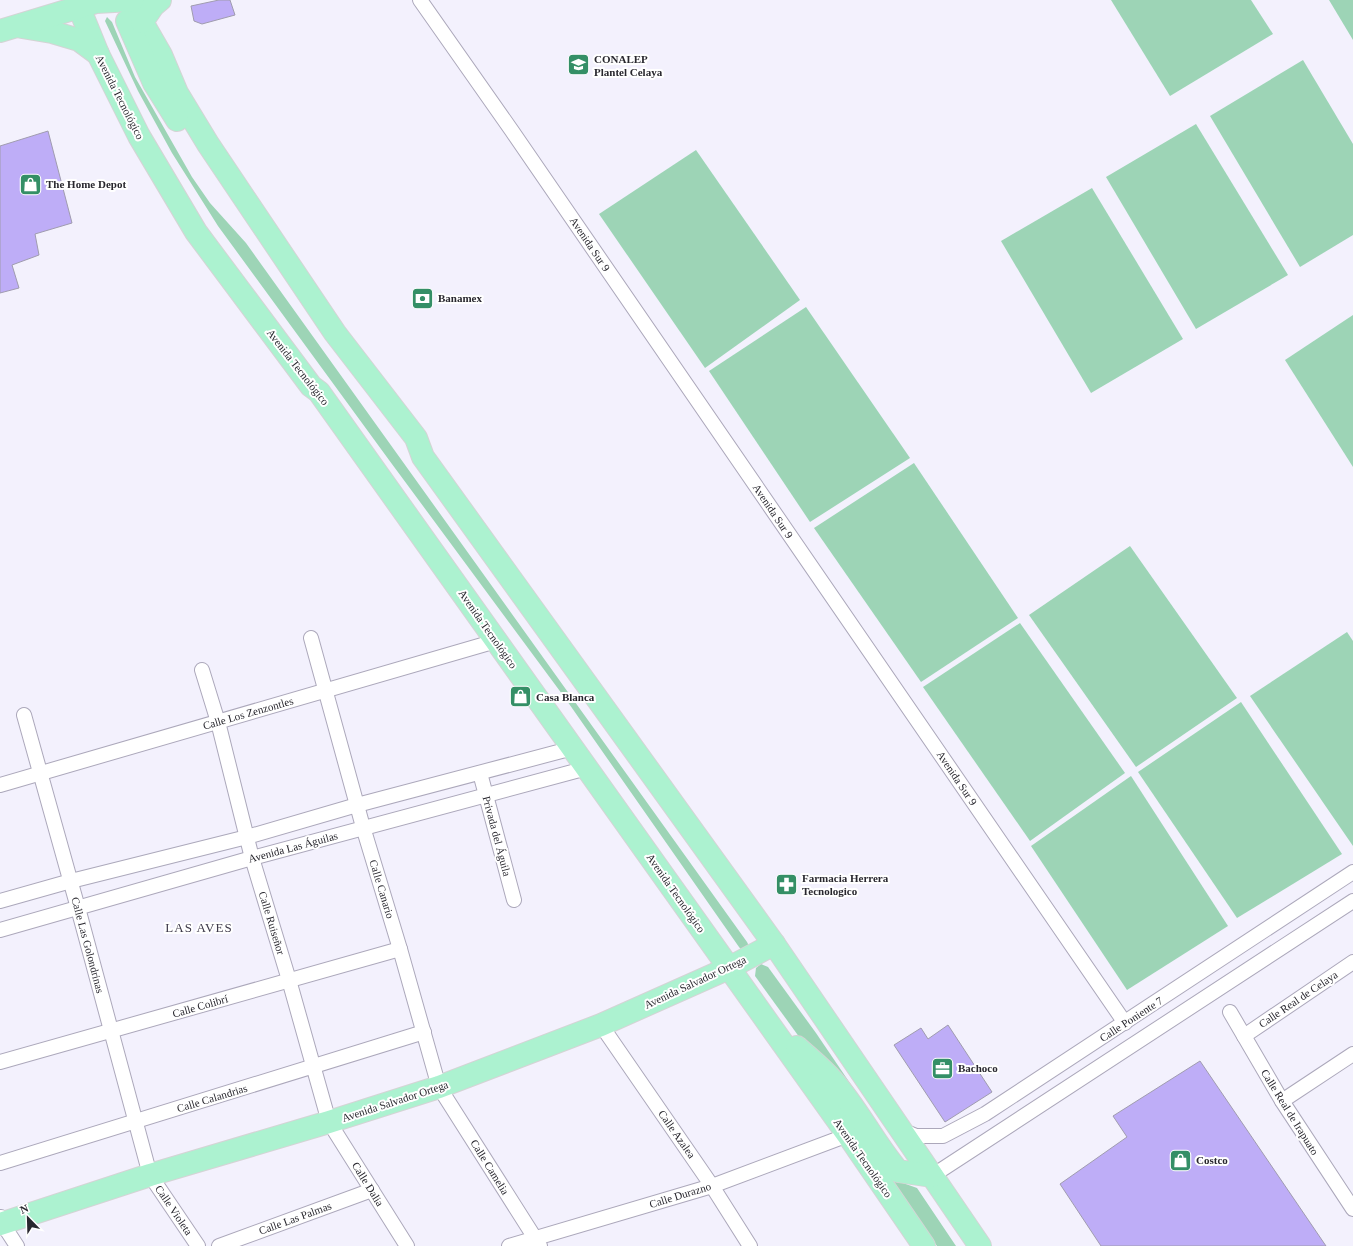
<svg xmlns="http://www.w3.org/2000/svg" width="1353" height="1246" font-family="Georgia,serif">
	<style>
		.park { fill: #9dd4b6 }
		.building { fill: #beadf7; stroke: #a09caf }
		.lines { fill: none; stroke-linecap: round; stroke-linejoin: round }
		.street-casing { stroke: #aca8bb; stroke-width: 16 }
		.primary-casing { stroke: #d4d4d5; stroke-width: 24 }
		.street { stroke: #fff; stroke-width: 14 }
		.primary { stroke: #acf2d0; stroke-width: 22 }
		.labels { text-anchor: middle; stroke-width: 4; stroke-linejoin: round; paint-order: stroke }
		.poi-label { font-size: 11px; font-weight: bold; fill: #28272e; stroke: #fff; text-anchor: start }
		.street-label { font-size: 11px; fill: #28272e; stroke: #fff }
		.quarter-label { font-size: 13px; letter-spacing: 1px; fill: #3c3848; stroke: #fff }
	</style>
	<rect width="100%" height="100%" fill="#f3f1fd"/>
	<!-- park -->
	<g class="park">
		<path d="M1111 0H1251L1273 34 1170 96Z"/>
		<path d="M1329 0H1353V40Z"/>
		<path d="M107 17 112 22 135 77 192 177 210 203 246 243 747 942 751 950 744 953 739 947 565 698 389 460 218 226 172 153 138 91 105 21Z"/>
		<path d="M1303 60 1353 144V235L1300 267 1210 116Z"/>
		<path d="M1196 124 1288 275 1196 329 1106 177Z"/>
		<path d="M696 150 800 300 705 368 599 214Z"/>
		<path d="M1092 188 1183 339 1091 393 1001 241Z"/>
		<path d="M806 307 910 458 810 522 709 371Z"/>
		<path d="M1353 315V467L1285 360Z"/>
		<path d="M914 463 1018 618 921 682 814 528Z"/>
		<path d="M1130 546 1237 698 1136 767 1029 615Z"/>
		<path d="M1020 623 1125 773 1030 841 923 687Z"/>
		<path d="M1347 632 1353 641V846L1250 696Z"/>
		<path d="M1241 702 1342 854 1237 918 1138 772Z"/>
		<path d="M1131 776 1228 926 1127 990 1031 846Z"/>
		<path d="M761 964 768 967 816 1033 898 1154 805 1045 755 976 756 968Z"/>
		<path d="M886 1170 903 1183 917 1188 956 1246H937L901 1195Z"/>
	</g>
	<!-- building -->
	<g class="building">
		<path d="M219 0H230L235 15 202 24 194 21 191 6Z"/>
		<path d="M48 131 72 223 35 234 39 255 12 265 19 288 0 293V146Z"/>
		<path d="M948 1025 992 1092 945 1122 894 1045 921 1028 928 1039Z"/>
		<path d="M1200 1061 1326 1246H1101L1060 1184 1127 1137 1113 1116Z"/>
	</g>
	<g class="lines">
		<defs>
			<g id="street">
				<path d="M420 0 512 131 1125 1023"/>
				<path d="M311 638 363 827 400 949 439 1087 540 1246"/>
				<path d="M202 670 218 722 252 858 289 980 329 1122 407 1246"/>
				<path d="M24 715 78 908 150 1175 198 1246"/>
				<path d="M480 773 514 900"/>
				<path d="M0 785 496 641"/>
				<path d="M0 901 71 881 247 837 357 805 573 748"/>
				<path d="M0 930 252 858 587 768"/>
				<path d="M1230 1012 1282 1101 1353 1209"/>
				<path d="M601 1025 712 1186 750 1246"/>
				<path d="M1244 1036 1353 962"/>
				<path d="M0 1062 400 949"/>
				<path d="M1282 1101 1353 1054"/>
				<path d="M901 1130 916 1136H943L985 1114 1353 872"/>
				<path d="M0 1163 424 1032"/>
				<path d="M932 1176 1353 901"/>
				<path d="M1 1217 2 1223 17 1246"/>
				<path d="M219 1246 372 1190"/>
				<path d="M509 1246 712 1186 848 1135"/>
			</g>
			<g id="primary">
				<path d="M76 0 98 54 139 136 196 232 311 386 319 392 848 1135 924 1246"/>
				<path d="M133 0 142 22 161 55 177 93 208 144 335 333 416 438 423 457 774 944 980 1246"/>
				<path d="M127 21 154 83 177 120"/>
				<path d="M142 22 153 6 160 0"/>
				<path d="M22 27 52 32 79 40 98 54"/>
				<path d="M0 31 96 2 132 0"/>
				<path d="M797 1047C809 1058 823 1069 833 1081 858 1109 874 1143 898 1171L932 1176"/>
				<path d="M0 1224 150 1175 329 1122 439 1087 601 1025 729 968 774 944"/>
			</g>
		</defs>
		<!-- street casing -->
		<use href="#street" class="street-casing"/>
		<!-- primary casing -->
		<use href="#primary" class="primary-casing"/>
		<!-- street -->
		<use href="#street" class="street"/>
		<!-- primary -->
		<use href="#primary" class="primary"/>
	</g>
	<!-- icons -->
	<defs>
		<symbol id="school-square" viewBox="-11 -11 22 22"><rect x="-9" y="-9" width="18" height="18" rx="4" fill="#348f66" stroke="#fff"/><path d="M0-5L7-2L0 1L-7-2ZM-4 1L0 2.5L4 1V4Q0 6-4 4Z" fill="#fff"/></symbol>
		<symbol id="shop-square" viewBox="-11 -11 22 22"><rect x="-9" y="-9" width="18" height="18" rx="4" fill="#348f66" stroke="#fff"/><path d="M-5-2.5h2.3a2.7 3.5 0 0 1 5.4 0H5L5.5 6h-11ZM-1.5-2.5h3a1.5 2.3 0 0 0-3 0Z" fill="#fff"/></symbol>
		<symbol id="bank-square" viewBox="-11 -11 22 22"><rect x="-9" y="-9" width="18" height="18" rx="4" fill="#348f66" stroke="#fff"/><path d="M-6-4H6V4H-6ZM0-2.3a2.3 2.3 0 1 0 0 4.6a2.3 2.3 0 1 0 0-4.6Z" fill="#fff"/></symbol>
		<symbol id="pharmacy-square" viewBox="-11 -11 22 22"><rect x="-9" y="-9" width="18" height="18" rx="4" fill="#348f66" stroke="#fff"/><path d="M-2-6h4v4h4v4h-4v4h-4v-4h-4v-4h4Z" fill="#fff"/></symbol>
		<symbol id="office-square" viewBox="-11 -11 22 22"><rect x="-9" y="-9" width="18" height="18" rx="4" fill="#348f66" stroke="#fff"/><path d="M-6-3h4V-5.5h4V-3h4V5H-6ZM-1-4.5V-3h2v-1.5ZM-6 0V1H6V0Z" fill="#fff"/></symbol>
	</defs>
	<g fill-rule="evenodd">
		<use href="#school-square" x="566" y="52" width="25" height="25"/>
		<use href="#shop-square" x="18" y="172" width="25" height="25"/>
		<use href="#bank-square" x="410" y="286" width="25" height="25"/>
		<use href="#shop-square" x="508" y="684" width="25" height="25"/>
		<use href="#pharmacy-square" x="774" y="872" width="25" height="25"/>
		<use href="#office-square" x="930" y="1056" width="25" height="25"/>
		<use href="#shop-square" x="1168" y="1148" width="25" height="25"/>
	</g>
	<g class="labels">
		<!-- poi labels -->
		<g class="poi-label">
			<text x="594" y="63">CONALEP<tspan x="594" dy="13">Plantel Celaya</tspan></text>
			<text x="46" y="188">The Home Depot</text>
			<text x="438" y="302">Banamex</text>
			<text x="536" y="701">Casa Blanca</text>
			<text x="802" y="882">Farmacia Herrera<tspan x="802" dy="13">Tecnologico</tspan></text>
			<text x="958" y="1072">Bachoco</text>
			<text x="1196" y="1164">Costco</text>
		</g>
		<!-- street labels -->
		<g class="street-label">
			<text transform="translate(120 97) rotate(63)" y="4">Avenida Tecnológico</text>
			<text transform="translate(590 244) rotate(56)" y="4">Avenida Sur 9</text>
			<text transform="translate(298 367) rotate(52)" y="4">Avenida Tecnológico</text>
			<text transform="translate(773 511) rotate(56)" y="4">Avenida Sur 9</text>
			<text transform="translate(488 629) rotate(55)" y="4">Avenida Tecnológico</text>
			<text transform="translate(248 713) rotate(-16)" y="4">Calle Los Zenzontles</text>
			<text transform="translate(957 778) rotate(56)" y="4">Avenida Sur 9</text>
			<text transform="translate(497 836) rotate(75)" y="4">Privada del Águila</text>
			<text transform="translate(293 847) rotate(-15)" y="4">Avenida Las Águilas</text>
			<text transform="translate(382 889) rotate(73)" y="4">Calle Canario</text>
			<text transform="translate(676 893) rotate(55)" y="4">Avenida Tecnológico</text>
			<text transform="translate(272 923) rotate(73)" y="4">Calle Ruiseñor</text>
			<text transform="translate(88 945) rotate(75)" y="4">Calle Las Golondrinas</text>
			<text transform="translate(695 982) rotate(-25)" y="4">Avenida Salvador Ortega</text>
			<text transform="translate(1298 999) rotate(-34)" y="4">Calle Real de Celaya</text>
			<text transform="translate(200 1006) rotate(-16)" y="4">Calle Colibrí</text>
			<text transform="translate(1131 1019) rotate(-33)" y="4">Calle Poniente 7</text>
			<text transform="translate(212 1098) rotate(-17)" y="4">Calle Calandrias</text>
			<text transform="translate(395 1101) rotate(-18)" y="4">Avenida Salvador Ortega</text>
			<text transform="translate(1290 1112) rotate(58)" y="4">Calle Real de Irapuato</text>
			<text transform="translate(677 1134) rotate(55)" y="4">Calle Azalea</text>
			<text transform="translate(863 1158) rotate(55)" y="4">Avenida Tecnológico</text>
			<text transform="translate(490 1167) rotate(58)" y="4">Calle Camelia</text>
			<text transform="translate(368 1184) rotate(58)" y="4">Calle Dalia</text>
			<text transform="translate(680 1195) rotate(-17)" y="4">Calle Durazno</text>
			<text transform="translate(174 1210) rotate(56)" y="4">Calle Violeta</text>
			<text transform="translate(295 1218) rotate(-20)" y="4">Calle Las Palmas</text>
		</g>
		<!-- quarter labels -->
		<g class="quarter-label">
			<text x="199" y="932">LAS AVES</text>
		</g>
	</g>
	<!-- north arrow -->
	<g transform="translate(28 1218) rotate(337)" stroke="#ffffff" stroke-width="3" paint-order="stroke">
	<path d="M0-3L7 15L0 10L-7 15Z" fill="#28272e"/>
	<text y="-6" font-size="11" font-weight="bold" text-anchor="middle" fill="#28272e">N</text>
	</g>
</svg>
